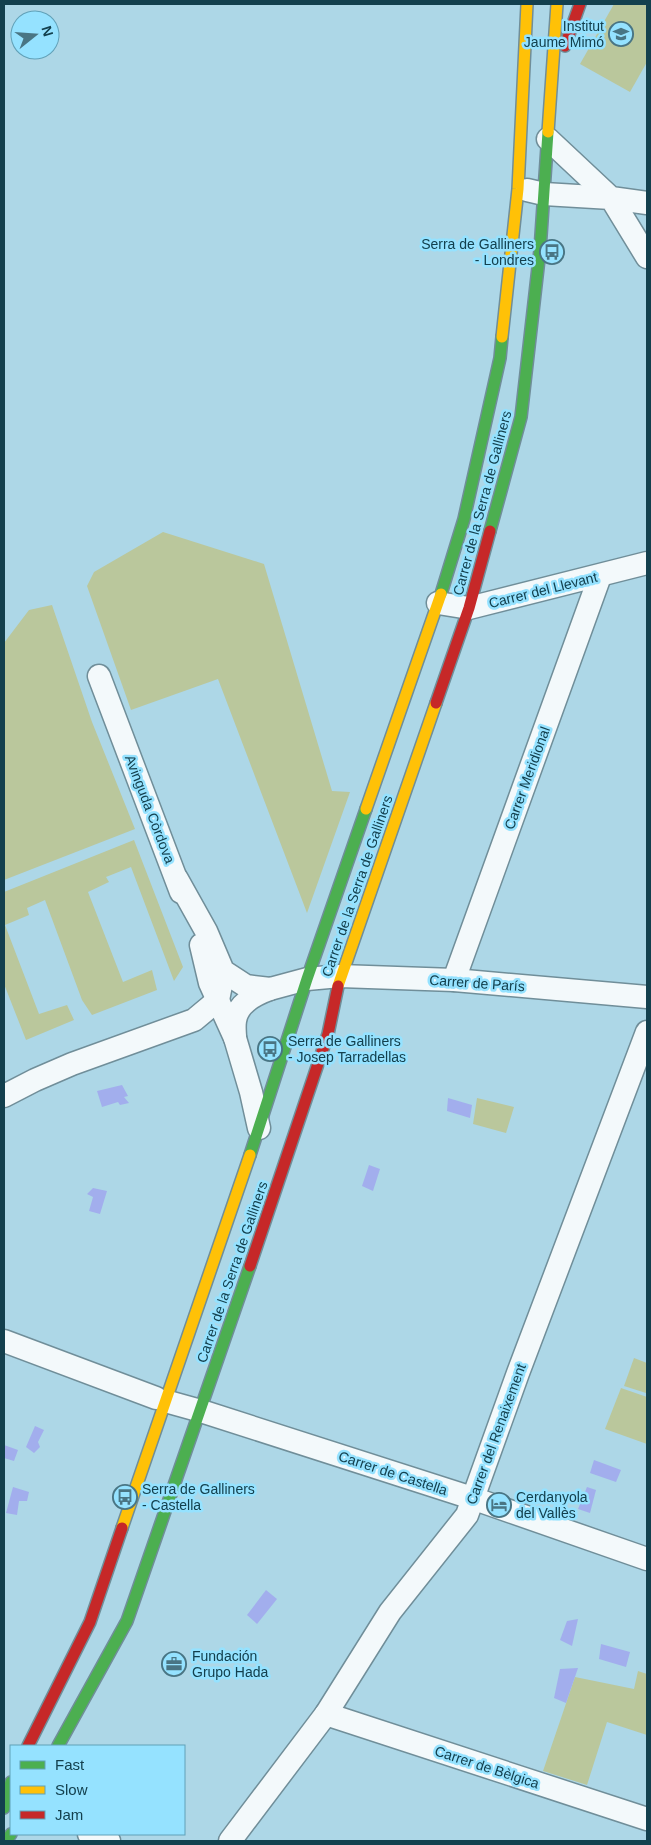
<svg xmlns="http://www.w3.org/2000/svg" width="651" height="1845" font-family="Helvetica,sans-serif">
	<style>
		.green { fill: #bac79c }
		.water { fill: #a2aeed }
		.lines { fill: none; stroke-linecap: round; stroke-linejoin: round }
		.street-casing { stroke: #708e99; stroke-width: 25 }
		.fast-casing { stroke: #708e99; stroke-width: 14 }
		.slow-casing { stroke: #708e99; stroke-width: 14 }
		.jam-casing { stroke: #708e99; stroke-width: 14 }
		.street { stroke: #f3f9fb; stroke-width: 22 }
		.fast { stroke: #4caf50; stroke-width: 11 }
		.slow { stroke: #ffc107; stroke-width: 11 }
		.jam { stroke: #c62828; stroke-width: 11 }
		.labels { text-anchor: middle; stroke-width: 5; stroke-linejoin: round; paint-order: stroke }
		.poi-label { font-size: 14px; fill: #13404e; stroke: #95e2ff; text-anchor: start }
		.street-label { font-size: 14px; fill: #13404e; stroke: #95e2ff }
	</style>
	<rect width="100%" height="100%" fill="#add7e7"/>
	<!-- green -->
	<g class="green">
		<path d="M614 4H647V62L630 92 580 64Z"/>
		<path d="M163 532 264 564 332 791 350 792 307 913 218 679 131 710 87 586 94 572Z"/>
		<path d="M52 605 92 722 135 829 4 880V643L29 610Z"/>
		<path d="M134 840 183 967 174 981 131 867 106 877 109 882 88 892 123 982 152 970 157 990 92 1015 82 1000 45 900 27 908 29 915 5 925 39 1014 67 1005 74 1020 26 1040 4 984V892Z"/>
		<path d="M477 1098 514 1107 506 1133 473 1124Z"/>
		<path d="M634 1358 647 1363 646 1393 624 1386Z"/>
		<path d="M621 1388 647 1397V1444L605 1429Z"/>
		<path d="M638 1671 647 1674V1735L607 1722 587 1785 543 1771 575 1677 634 1689Z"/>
	</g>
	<!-- water -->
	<g class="water">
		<path d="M122 1085 128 1096 124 1097 129 1103 120 1105 118 1102 102 1107 97 1091Z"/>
		<path d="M448 1098 472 1105 470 1118 447 1111Z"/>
		<path d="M369 1165 380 1169 373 1191 362 1186Z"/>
		<path d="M93 1188 107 1191 100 1214 89 1211 93 1197 87 1194Z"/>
		<path d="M35 1426 44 1430 38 1442 40 1447 34 1453 26 1447Z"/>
		<path d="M4 1445 18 1450 14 1461 4 1458Z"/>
		<path d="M594 1460 621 1470 616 1482 590 1473Z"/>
		<path d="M13 1487 29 1492 27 1501H19L17 1515 6 1513Z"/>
		<path d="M587 1487 596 1490 590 1513 578 1509Z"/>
		<path d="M266 1590 277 1599 257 1624 247 1615Z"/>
		<path d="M578 1619 572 1646 560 1640 567 1621Z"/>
		<path d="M601 1644 630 1652 626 1667 599 1659Z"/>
		<path d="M578 1668 566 1703 554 1698 560 1669Z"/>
	</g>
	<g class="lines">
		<defs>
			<g id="street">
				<path d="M548 139 611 198 647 203"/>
				<path d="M527 190 544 194 611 198 647 257"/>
				<path d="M438 603 469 608 647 563"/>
				<path d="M99 676 181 892"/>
				<path d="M177 879 206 931 223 971 246 986 270 989 307 979 340 976 454 980 647 997"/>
				<path d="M201 945 210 983 235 1038 251 1092 259 1128"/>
				<path d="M454 980 600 576"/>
				<path d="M235 1038C235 1033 234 1027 235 1021 237 1004 256 994 270 989"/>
				<path d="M4 1096 35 1080 72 1064 194 1020 218 1000 221 985"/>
				<path d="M4 1341 156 1398"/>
				<path d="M165 1401 201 1411 472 1498 647 1559"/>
				<path d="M326 1714 647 1819"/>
				<path d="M89 1834 109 1841"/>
				<path d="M230 1841 326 1714 390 1612 467 1515 518 1373 647 1032"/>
			</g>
			<g id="fast">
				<path d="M490 531 521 417 540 250 548 132"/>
				<path d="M441 594 464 519 500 358 502 337"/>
				<path d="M250 1155 307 979 366 809"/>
				<path d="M58 1746 127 1621 250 1266"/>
				<path d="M4 1808 11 1782"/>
				<path d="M6 1841 11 1834"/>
			</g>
			<g id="slow">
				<path d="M548 132 557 4"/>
				<path d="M502 337 518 189 527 4"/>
				<path d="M366 809 441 594"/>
				<path d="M338 986 436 703"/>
				<path d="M122 1528 250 1155"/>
			</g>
			<g id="jam">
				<path d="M565 46 580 4"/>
				<path d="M436 703 469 608 490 531"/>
				<path d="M250 1266 328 1034 338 986"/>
				<path d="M28 1746 90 1622 122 1528"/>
			</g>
		</defs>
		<!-- street casing -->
		<use href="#street" class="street-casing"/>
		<!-- fast casing -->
		<use href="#fast" class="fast-casing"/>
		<!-- slow casing -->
		<use href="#slow" class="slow-casing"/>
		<!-- jam casing -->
		<use href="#jam" class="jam-casing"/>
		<!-- street -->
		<use href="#street" class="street"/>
		<!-- fast -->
		<use href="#fast" class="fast"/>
		<!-- slow -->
		<use href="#slow" class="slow"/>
		<!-- jam -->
		<use href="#jam" class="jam"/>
	</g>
	<!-- icons -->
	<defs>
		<symbol id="school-ring" viewBox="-11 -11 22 22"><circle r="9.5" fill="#95e2ff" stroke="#497584" stroke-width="1.5"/><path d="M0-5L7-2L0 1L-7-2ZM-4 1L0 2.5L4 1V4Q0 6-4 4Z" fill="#497584"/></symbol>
		<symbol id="bus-ring" viewBox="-11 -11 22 22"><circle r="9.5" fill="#95e2ff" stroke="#497584" stroke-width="1.5"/><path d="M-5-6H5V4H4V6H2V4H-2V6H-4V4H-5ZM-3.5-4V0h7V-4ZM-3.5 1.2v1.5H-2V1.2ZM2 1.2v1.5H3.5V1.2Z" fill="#497584"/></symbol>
		<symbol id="hotel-ring" viewBox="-11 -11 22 22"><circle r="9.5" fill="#95e2ff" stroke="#497584" stroke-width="1.5"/><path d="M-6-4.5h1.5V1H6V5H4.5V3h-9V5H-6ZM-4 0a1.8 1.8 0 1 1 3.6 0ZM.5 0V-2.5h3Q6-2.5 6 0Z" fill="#497584"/></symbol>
		<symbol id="office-ring" viewBox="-11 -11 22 22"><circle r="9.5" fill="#95e2ff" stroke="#497584" stroke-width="1.5"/><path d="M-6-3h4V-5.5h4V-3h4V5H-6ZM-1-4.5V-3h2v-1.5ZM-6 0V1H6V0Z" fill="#497584"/></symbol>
	</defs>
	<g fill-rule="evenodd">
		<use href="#school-ring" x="607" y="20" width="28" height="28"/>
		<use href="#bus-ring" x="538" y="238" width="28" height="28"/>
		<use href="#bus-ring" x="256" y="1035" width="28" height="28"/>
		<use href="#bus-ring" x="111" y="1483" width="28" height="28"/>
		<use href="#hotel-ring" x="485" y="1491" width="28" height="28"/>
		<use href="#office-ring" x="160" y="1650" width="28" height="28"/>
	</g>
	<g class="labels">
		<!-- poi labels -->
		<g class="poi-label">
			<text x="604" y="31" text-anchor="end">Institut<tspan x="604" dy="16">Jaume Mimó</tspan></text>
			<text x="534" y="249" text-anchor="end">Serra de Galliners<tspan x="534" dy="16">- Londres</tspan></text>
			<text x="288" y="1046">Serra de Galliners<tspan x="288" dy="16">- Josep Tarradellas</tspan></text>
			<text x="142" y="1494">Serra de Galliners<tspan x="142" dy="16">- Castella</tspan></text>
			<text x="516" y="1502">Cerdanyola<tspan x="516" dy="16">del Vallès</tspan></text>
			<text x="192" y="1661">Fundación<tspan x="192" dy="16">Grupo Hada</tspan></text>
		</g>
		<!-- street labels -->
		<g class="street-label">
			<text transform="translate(482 503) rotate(-75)" y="5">Carrer de la Serra de Galliners</text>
			<text transform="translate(543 590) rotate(-14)" y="5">Carrer del Llevant</text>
			<text transform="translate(527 778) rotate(-70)" y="5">Carrer Meridional</text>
			<text transform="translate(150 809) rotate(69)" y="5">Avinguda Còrdova</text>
			<text transform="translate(357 886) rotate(-71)" y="5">Carrer de la Serra de Galliners</text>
			<text transform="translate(477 983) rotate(4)" y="5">Carrer de París</text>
			<text transform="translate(232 1272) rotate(-71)" y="5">Carrer de la Serra de Galliners</text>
			<text transform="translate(496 1434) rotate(-70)" y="5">Carrer del Renaixement</text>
			<text transform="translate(393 1473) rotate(18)" y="5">Carrer de Castella</text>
			<text transform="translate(487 1767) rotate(18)" y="5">Carrer de Bèlgica</text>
		</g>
	</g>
	<!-- border -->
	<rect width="651" height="1845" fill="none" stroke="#13404e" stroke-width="10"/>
	<!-- legend -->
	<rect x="10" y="1745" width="175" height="90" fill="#95e2ff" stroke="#61a1b8"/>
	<rect x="20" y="1761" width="25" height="8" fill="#4caf50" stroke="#61a1b8"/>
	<text x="55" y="1770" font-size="15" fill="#13404e">Fast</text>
	<rect x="20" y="1786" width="25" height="8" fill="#ffc107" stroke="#61a1b8"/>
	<text x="55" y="1795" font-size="15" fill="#13404e">Slow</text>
	<rect x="20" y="1811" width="25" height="8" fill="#c62828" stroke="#61a1b8"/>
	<text x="55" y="1820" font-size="15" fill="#13404e">Jam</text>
	<!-- north arrow -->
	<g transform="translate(35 35) rotate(73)"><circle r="24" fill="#95e2ff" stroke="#61a1b8"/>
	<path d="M0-4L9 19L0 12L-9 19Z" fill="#497584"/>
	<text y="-8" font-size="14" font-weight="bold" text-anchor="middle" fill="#13404e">N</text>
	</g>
</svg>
